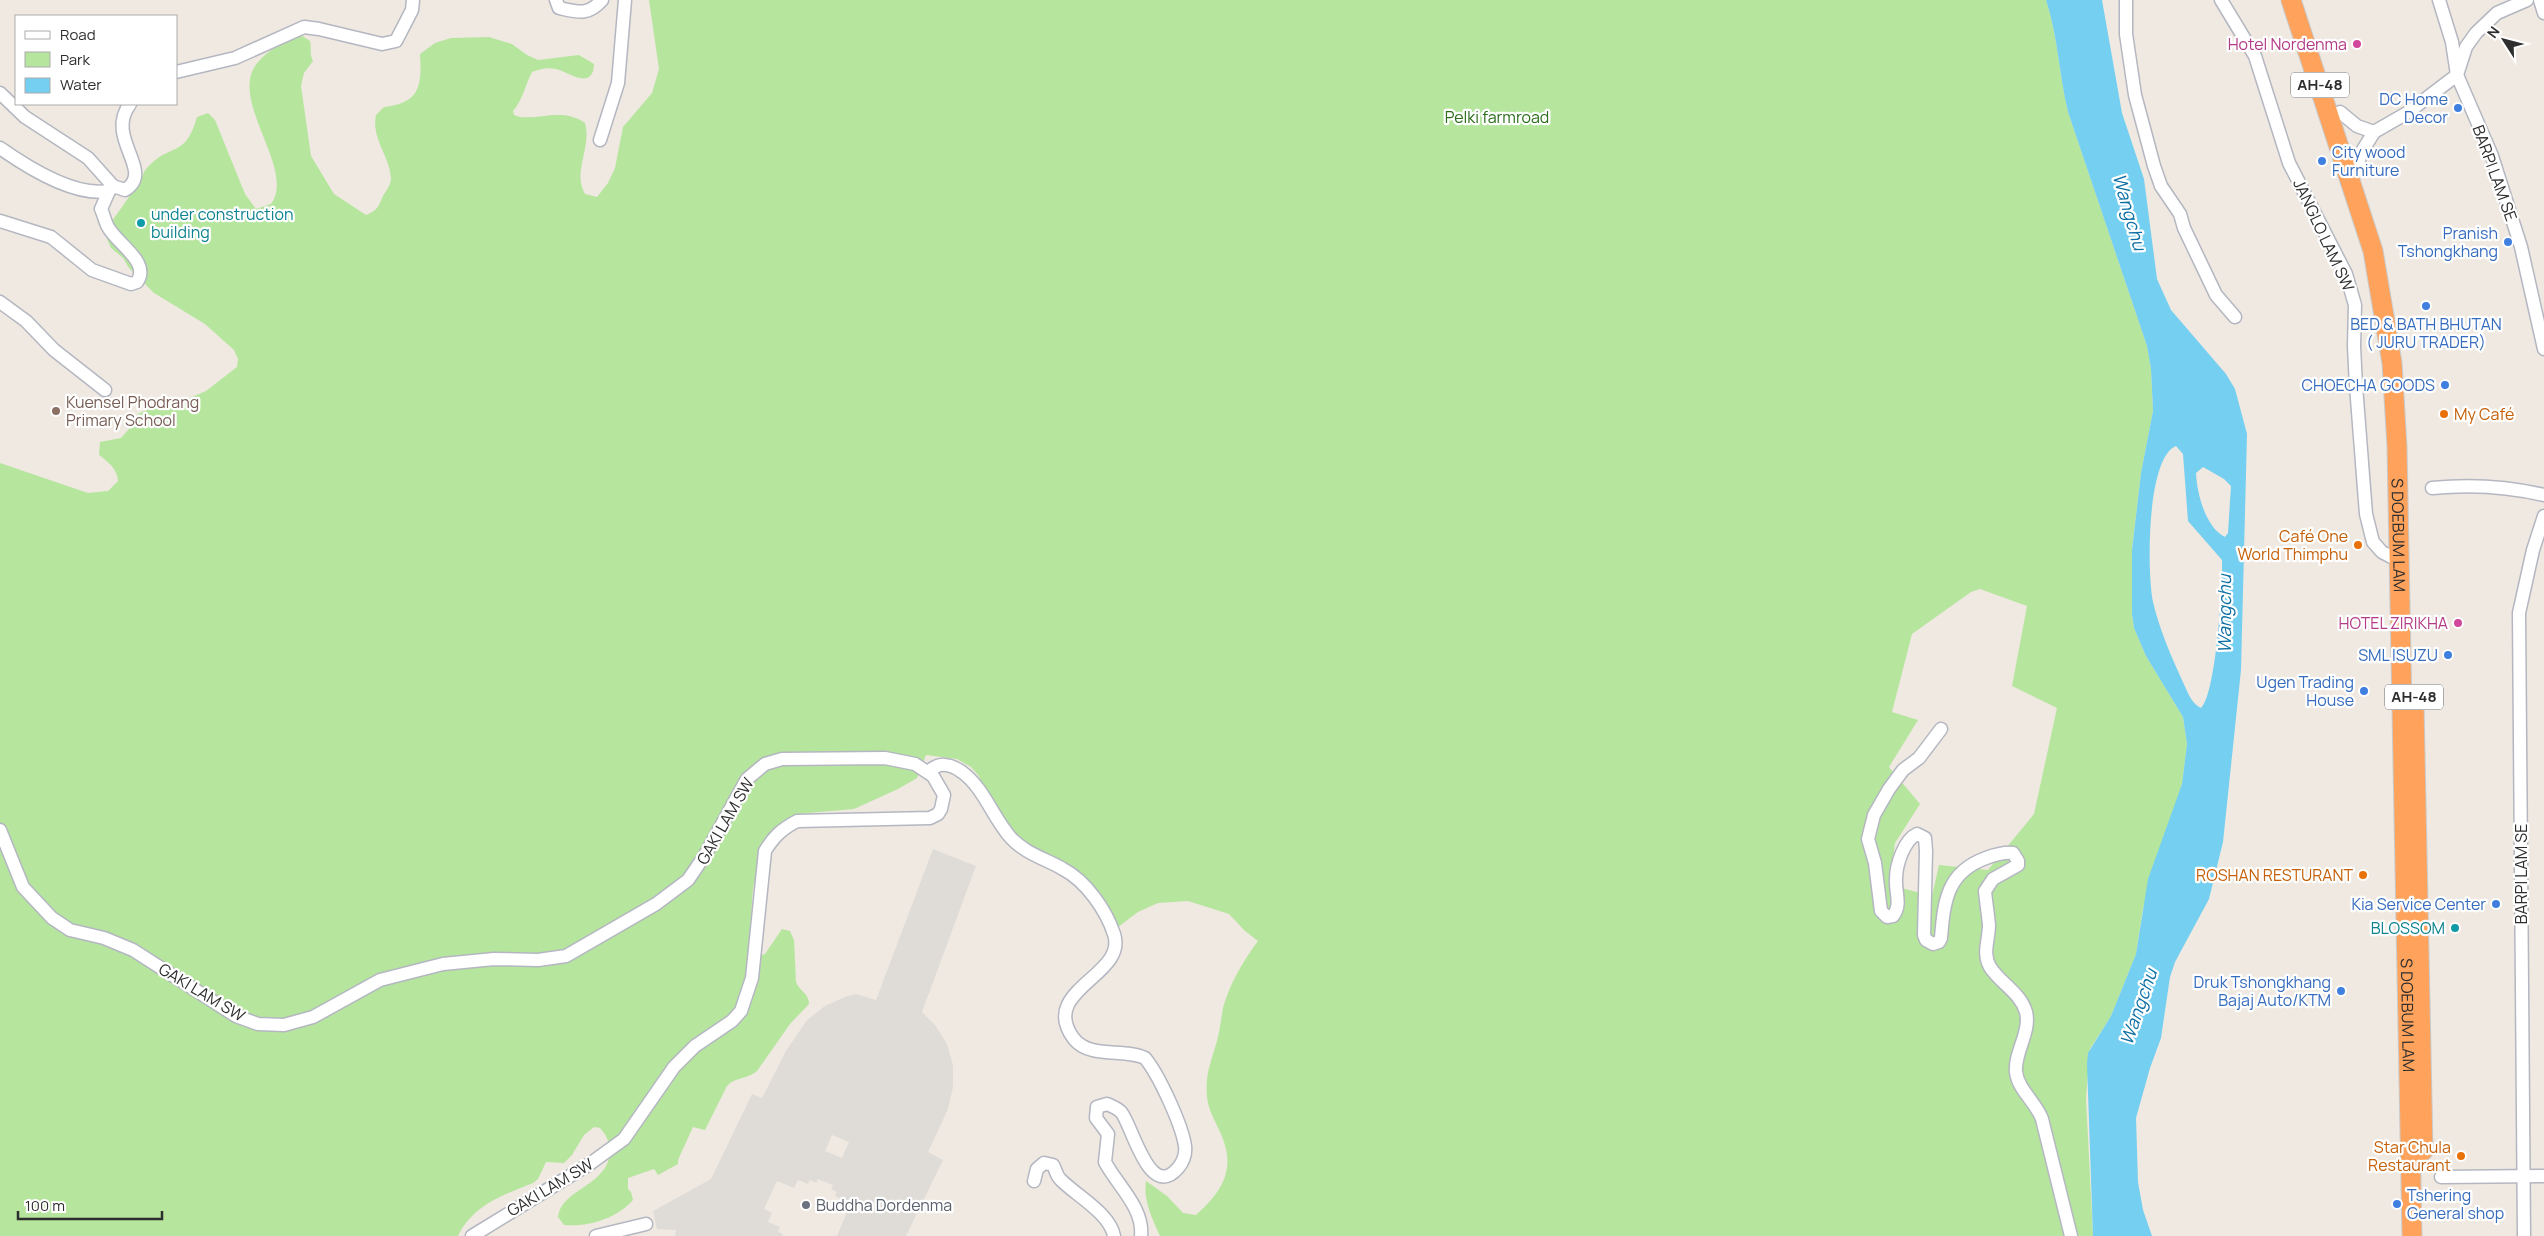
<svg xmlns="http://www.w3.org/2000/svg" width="2544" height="1236" font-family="Manrope,sans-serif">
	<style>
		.green { fill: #b6e59e; fill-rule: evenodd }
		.plaza { fill: #dfdcd8; fill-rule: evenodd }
		.water { fill: #75cff0; fill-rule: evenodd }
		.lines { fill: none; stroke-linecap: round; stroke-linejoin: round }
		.minor-casing { stroke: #b4b7c1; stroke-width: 15 }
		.highway-casing { stroke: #c9c9c9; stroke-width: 21 }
		.minor { stroke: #fff; stroke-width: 12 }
		.highway { stroke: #ffa35c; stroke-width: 19 }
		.hotel-dot { fill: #d1479c; stroke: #fff; stroke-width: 2 }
		.shop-dot { fill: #3f7fe0; stroke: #fff; stroke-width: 2 }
		.culture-dot { fill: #0f9aa8; stroke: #fff; stroke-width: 2 }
		.education-dot { fill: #8d6e63; stroke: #fff; stroke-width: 2 }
		.food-dot { fill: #e8710a; stroke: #fff; stroke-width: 2 }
		.worship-dot { fill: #6b7280; stroke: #fff; stroke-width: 2 }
		.labels { text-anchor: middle; stroke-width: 4.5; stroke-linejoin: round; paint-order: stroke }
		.shield { fill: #fff; stroke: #6d6d6d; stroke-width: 1 }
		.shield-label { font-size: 15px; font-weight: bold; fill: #2e2e2e }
		.hotel-label { font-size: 16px; fill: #b23c85; stroke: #fff; text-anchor: end }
		.shop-label { font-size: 16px; fill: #366cbe; stroke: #fff; text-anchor: end }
		.park-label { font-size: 16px; fill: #2c6e1b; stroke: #fff }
		.street-label { font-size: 16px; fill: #2e2e2e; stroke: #fff }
		.culture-label { font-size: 16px; fill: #0d838f; stroke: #fff; text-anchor: start }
		.education-label { font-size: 16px; fill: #785e54; stroke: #fff; text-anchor: start }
		.food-label { font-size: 16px; fill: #c56008; stroke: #fff; text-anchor: end }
		.worship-label { font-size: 16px; fill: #5b616d; stroke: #fff; text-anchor: start }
		.water-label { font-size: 18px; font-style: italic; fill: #0d6fa3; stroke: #fff }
	</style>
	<rect width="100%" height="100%" fill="#efe9e1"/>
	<!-- green -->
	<path class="green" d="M649 0H2046C2058 36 2059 75 2068 112L2147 346 2151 369 2153 411 2141 473 2132 550V614L2134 628 2146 656 2183 717 2187 744 2182 784 2143 908 2136 954 2111 1016 2090 1049 2086 1098 2093 1236H1160C1152 1218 1143 1200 1146 1181L1167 1196 1183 1213 1196 1215C1223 1191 1237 1168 1220 1132 1215 1121 1208 1109 1207 1097 1205 1073 1211 1063 1217 1041 1220 1030 1221 1019 1223 1008 1230 983 1243 961 1258 941L1245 931 1229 914 1188 901 1158 903 1138 912 1118 927 1101 899 1026 846 1002 820 978 775 971 767 957 759 926 755 917 778 898 789 854 809 797 814 782 822 765 838 753 888 748 959 765 954 782 929 790 931 794 940 796 982C799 991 809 993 809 1004L790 1024 757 1071C748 1079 735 1077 727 1086L705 1130 693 1127 678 1160V1164L658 1175 654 1169 628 1178V1189L631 1192 633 1200C616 1219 588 1227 564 1225L558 1217C561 1189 608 1186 610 1152 610 1143 606 1134 600 1128L594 1127 584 1135 572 1155 564 1163 546 1162 538 1179 533 1183C503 1195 473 1205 458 1236H0V463L88 493 108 491 118 481C117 468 108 462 99 455L100 442 121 438 129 429 133 417 144 411 162 405 167 401 185 400 206 391 237 367 238 359 234 350 205 324 154 293 129 268 123 258 111 248 104 232C116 215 129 198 140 180 143 176 144 170 148 167 171 142 185 159 197 117L208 113 215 120 245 194 256 209 271 204C297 169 226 99 258 62 267 51 283 43 295 35H301L310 41C312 48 309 54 313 61L304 73 301 86 311 156 334 194 366 215C378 210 378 207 383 196 386 191 391 184 391 179 390 156 371 139 376 115L384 107C420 103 422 86 420 54L435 43 451 38 489 37 512 44 527 55 538 60 579 55 594 64C593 92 567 71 556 69 548 67 540 69 532 72 525 85 523 100 513 111L514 115 520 117C543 119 564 108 585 123 592 148 572 171 585 194L597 197 608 183 615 168 623 127 652 93 659 69ZM1980 589 2027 606 2012 686 2057 708 2034 814 1988 870 1939 865 1932 896 1890 885 1895 843 1920 804 1889 767 1918 720 1892 712 1912 634 1971 592Z"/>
	<!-- plaza -->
	<path class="plaza" d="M933 849 976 866 922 1012 935 1025 947 1044 953 1065V1087L948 1109 928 1152 943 1160 906 1236H837L847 1212 843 1210 847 1202 835 1196 837 1192 831 1189 833 1185 818 1179 816 1183 810 1180 808 1184 798 1180 794 1188 777 1181 764 1209 772 1213 768 1222 780 1227 778 1232 783 1234 782 1236H675L676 1230 657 1229 653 1211 711 1179 752 1094 762 1098 786 1051 807 1020 825 1006 845 997 856 994 876 1000ZM832 1135 849 1142 842 1158 825 1151Z"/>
	<!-- water -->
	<path class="water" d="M2046 0H2102L2122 113 2144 179 2157 279 2171 310 2226 374 2235 389 2247 434 2241 670 2223 842 2209 899 2175 962 2170 977 2161 1038 2150 1068 2136 1118 2138 1182 2143 1210 2152 1236H2093L2087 1064 2088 1053 2111 1016 2136 954 2148 879 2182 784 2187 744 2183 717 2146 656 2134 628 2132 614V550L2141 473 2153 411 2151 369 2147 346 2068 112C2059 75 2058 36 2046 0ZM2176 446 2183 454 2188 521 2222 560C2223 583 2216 695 2201 708 2191 704 2187 690 2182 680 2171 656 2159 628 2153 602 2147 574 2146 458 2176 446ZM2203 467 2224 479 2231 486 2228 533 2225 537C2205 527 2197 493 2196 473Z"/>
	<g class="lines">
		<defs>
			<g id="minor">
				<path d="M556 0 559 8C578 12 588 16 602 0"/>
				<path d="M2126 0V34L2135 95 2154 166 2161 186 2180 214 2184 228 2216 295 2235 317"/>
				<path d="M2221 0 2255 56 2289 163 2346 274 2355 305 2354 346 2356 386 2366 514 2373 542 2382 552 2399 561"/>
				<path d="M2439 0 2452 42 2457 75 2492 156 2521 247 2544 349"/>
				<path d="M2540 0 2544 13"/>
				<path d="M176 72 235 58 304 27 319 29 382 44 396 41 412 10 413 0"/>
				<path d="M0 93 25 117 88 158 113 186 109 191C75 197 27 167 0 148"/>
				<path d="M2340 112 2357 126 2374 132"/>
				<path d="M600 140 618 83 625 0"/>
				<path d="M2358 164 2361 153 2374 132 2407 113 2457 75 2466 47 2476 33 2497 13 2527 0"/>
				<path d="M113 186 125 190C156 171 104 138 130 104"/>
				<path d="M0 221 51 237 92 270 131 284 137 282C151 262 117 244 108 227 105 222 104 215 101 209L109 191"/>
				<path d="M0 302 26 321 54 350 105 390"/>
				<path d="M2432 488C2471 484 2506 486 2544 495"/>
				<path d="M1941 729 1919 758 1903 770 1889 789 1874 815 1868 839 1875 863 1881 911 1887 917 1893 916C1902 905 1895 892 1896 879 1896 865 1904 840 1917 834L1925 838 1926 851 1924 935 1926 940 1933 944 1939 942 1941 938C1944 901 1947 872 1986 858 1994 855 2004 852 2013 853L2018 861V865L1993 879 1985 891C1986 902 1988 914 1989 925 1989 940 1982 953 1990 967 2000 983 2020 992 2026 1012 2031 1032 2014 1053 2016 1072 2018 1090 2036 1102 2042 1119L2071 1236"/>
				<path d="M928 772C939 762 949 763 962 772 984 788 993 818 1011 838 1026 854 1046 859 1063 869 1086 881 1106 910 1114 934 1128 976 1037 990 1074 1039 1090 1059 1125 1048 1145 1058 1159 1075 1182 1125 1185 1146 1186 1154 1183 1162 1178 1168 1149 1202 1132 1124 1121 1112 1117 1108 1112 1106 1107 1104L1097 1107 1096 1118 1108 1134 1105 1162C1117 1185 1144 1208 1141 1236"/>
				<path d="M0 830 23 887 52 918 70 930 104 938 133 950 236 1016 258 1024 284 1025 313 1017 380 980 443 964 494 959 538 960 566 956 656 904 688 880 705 855 747 779 765 764 782 759 885 758 915 764 933 776 944 795 941 809 938 814 930 818 797 821C782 829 774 836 765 851L752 978 741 1011 732 1021 695 1046 674 1067 624 1139 591 1163 472 1236"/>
				<path d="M2441 1177 2544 1176"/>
				<path d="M1034 1181 1037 1169 1044 1163 1053 1165C1056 1170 1056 1175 1060 1179 1075 1195 1110 1213 1114 1236"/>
				<path d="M596 1236 646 1224"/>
				<path d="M2524 1236 2519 613 2533 550 2544 516"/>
			</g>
			<g id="highway">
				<path id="s1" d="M2291 0 2373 251 2392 363 2397 447 2412 1236"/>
				<path d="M2414 704 2423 1151"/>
			</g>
		</defs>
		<!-- minor casing -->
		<use href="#minor" class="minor-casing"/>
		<!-- highway casing -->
		<use href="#highway" class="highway-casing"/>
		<!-- minor -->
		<use href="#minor" class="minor"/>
		<!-- highway -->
		<use href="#highway" class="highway"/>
	</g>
	<!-- markers -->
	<g class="hotel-dot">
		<circle cx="2357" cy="44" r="5"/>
		<circle cx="2458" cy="623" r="5"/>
	</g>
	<g class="shop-dot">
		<circle cx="2458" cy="108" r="5"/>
		<circle cx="2322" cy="161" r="5"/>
		<circle cx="2508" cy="242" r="5"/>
		<circle cx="2426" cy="306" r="5"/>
		<circle cx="2445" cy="385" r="5"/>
		<circle cx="2448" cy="655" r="5"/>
		<circle cx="2364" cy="691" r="5"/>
		<circle cx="2496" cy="904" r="5"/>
		<circle cx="2341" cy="991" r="5"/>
		<circle cx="2397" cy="1204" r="5"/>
	</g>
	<g class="culture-dot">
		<circle cx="141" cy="223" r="5"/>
		<circle cx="2455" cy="928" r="5"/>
	</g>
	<circle class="education-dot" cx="56" cy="411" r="5"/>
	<g class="food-dot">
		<circle cx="2444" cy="414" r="5"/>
		<circle cx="2358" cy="545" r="5"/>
		<circle cx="2363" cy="875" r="5"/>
		<circle cx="2461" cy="1156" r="5"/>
	</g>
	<circle class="worship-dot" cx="806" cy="1205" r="5"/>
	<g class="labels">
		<!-- shield labels -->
		<g class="shield">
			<rect x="2291" y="72.5" width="58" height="25" rx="4"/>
			<rect x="2385" y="684.5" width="58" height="25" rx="4"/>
		</g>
		<g class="shield-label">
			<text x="2320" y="90">AH-48</text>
			<text x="2414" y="702">AH-48</text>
		</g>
		<!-- hotel labels -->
		<g class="hotel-label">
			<text x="2347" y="50">Hotel Nordenma</text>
			<text x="2448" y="629">HOTEL ZIRIKHA</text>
		</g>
		<!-- shop labels -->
		<g class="shop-label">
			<text x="2448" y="105">DC Home<tspan x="2448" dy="18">Decor</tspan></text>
			<text x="2332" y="158" text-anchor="start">City wood<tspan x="2332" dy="18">Furniture</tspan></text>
			<text x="2498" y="239">Pranish<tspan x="2498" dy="18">Tshongkhang</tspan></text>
			<text x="2426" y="330" text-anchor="middle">BED &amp; BATH BHUTAN<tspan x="2426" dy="18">( JURU TRADER)</tspan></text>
			<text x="2435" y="391">CHOECHA GOODS</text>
			<text x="2438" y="661">SML ISUZU</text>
			<text x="2354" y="688">Ugen Trading<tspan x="2354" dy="18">House</tspan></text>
			<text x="2486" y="910">Kia Service Center</text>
			<text x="2331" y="988">Druk Tshongkhang<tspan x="2331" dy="18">Bajaj Auto/KTM</tspan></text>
			<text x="2407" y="1201" text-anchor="start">Tshering<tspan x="2407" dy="18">General shop</tspan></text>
		</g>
		<!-- park labels -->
		<g class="park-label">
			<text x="1497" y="123">Pelki farmroad</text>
		</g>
		<!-- street labels -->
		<g class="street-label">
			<text transform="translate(2495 173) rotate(70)" y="6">BARPI LAM SE</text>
			<text transform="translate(2324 235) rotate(65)" y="6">JANGLO LAM SW</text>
			<text dy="6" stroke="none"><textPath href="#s1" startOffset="550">S DOEBUM LAM</textPath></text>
			<text transform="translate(725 821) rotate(-60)" y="6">GAKI LAM SW</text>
			<text transform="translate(2521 874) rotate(-90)" y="6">BARPI LAM SE</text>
			<text transform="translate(202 992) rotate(31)" y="6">GAKI LAM SW</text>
			<text dy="6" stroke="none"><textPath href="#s1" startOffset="1030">S DOEBUM LAM</textPath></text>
			<text transform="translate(550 1187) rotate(-31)" y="6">GAKI LAM SW</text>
		</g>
		<!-- culture labels -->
		<g class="culture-label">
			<text x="151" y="220">under construction<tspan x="151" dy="18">building</tspan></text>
			<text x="2445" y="934" text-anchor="end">BLOSSOM</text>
		</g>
		<!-- education labels -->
		<g class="education-label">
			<text x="66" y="408">Kuensel Phodrang<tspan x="66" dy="18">Primary School</tspan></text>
		</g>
		<!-- food labels -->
		<g class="food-label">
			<text x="2454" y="420" text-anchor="start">My Café</text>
			<text x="2348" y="542">Café One<tspan x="2348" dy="18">World Thimphu</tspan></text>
			<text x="2353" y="881">ROSHAN RESTURANT</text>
			<text x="2451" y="1153">Star Chula<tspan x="2451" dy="18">Restaurant</tspan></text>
		</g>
		<!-- worship labels -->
		<g class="worship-label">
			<text x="816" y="1211">Buddha Dordenma</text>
		</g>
		<!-- water labels -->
		<g class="water-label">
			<text transform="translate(2129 212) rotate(74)" y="6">Wangchu</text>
			<text transform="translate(2225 614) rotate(-90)" y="6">Wangchu</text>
			<text transform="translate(2139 1007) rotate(-71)" y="6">Wangchu</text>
		</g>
	</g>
	<!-- legend -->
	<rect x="15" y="15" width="162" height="90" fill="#ffffff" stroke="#ababab"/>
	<rect x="25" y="31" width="25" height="8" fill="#ffffff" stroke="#ababab"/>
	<text x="60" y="40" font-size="15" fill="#2e2e2e">Road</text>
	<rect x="25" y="52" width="25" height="15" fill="#b6e59e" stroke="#ababab"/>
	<text x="60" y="65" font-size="15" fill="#2e2e2e">Park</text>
	<rect x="25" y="78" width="25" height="15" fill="#75cff0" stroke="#ababab"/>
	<text x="60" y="90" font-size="15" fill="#2e2e2e">Water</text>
	<!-- north arrow -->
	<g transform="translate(2504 40) rotate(306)" stroke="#ffffff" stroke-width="4" paint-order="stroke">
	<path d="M0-4L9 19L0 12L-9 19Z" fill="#2e2e2e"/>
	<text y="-8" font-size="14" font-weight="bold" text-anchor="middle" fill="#2e2e2e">N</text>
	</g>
	<!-- scale -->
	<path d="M18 1211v8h144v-8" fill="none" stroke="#2e2e2e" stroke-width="2.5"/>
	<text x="25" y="1211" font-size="15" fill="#2e2e2e" stroke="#ffffff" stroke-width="4" paint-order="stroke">100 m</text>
</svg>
